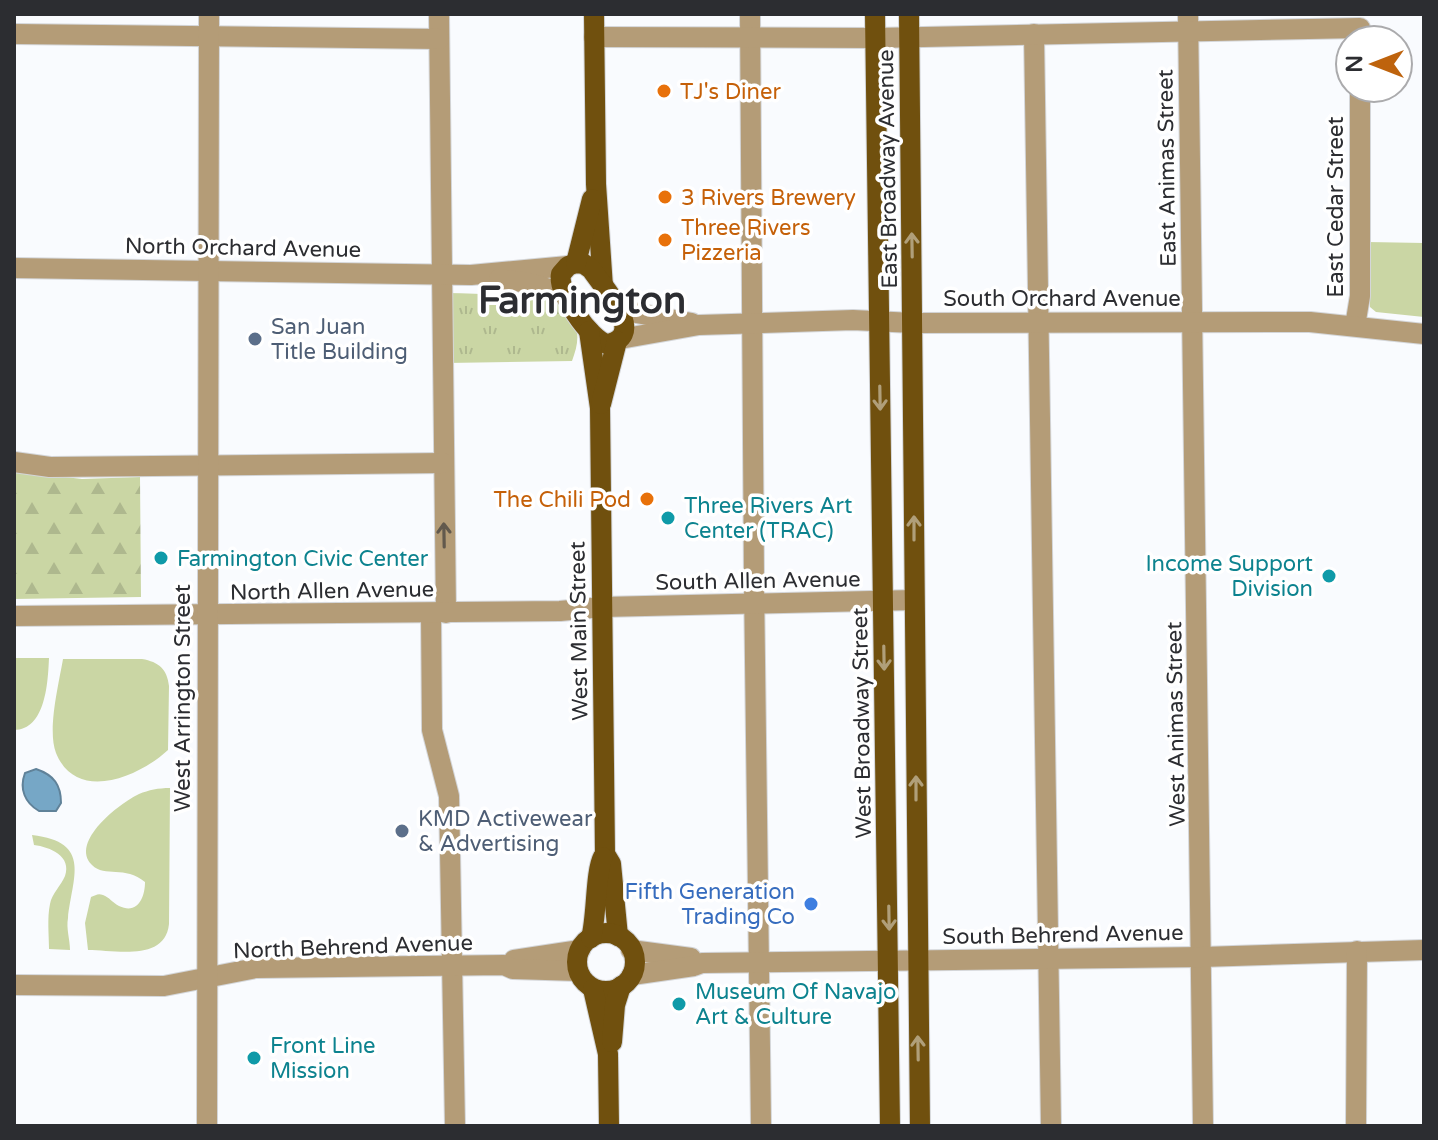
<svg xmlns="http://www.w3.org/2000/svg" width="1438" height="1140" font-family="'Varela Round',sans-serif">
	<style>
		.green { fill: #cad6a4 }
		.forest { fill: url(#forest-firs) }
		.park { fill: url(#park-tufts) }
		.water { fill: #76a7c6; stroke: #608299; stroke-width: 2 }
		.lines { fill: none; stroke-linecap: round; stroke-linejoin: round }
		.minor-casing { stroke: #d4d6d9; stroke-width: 22 }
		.major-casing { stroke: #d4d6d9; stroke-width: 22 }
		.minor { stroke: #b49c77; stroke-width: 20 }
		.major { stroke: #70500e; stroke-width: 20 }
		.oneway { stroke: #b09f7a }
		.oneway2 { stroke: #62594d }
		.food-dot { fill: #e8710a; stroke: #fff; stroke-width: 3 }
		.service-dot { fill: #5c6f8a; stroke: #fff; stroke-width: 3 }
		.culture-dot { fill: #0f9aa8; stroke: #fff; stroke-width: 3 }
		.shop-dot { fill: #3f7fe0; stroke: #fff; stroke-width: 3 }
		.labels { text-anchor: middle; stroke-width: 7; stroke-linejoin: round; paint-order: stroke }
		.food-label { font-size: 22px; fill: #c56008; stroke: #fff; text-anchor: start }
		.street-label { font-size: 22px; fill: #2c2d31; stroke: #fff }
		.service-label { font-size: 22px; fill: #4e5e75; stroke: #fff; text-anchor: start }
		.culture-label { font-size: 22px; fill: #0d838f; stroke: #fff; text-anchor: start }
		.shop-label { font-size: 22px; fill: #366cbe; stroke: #fff; text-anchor: end }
		.town-label { font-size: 38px; font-weight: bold; fill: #2c2d31; stroke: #fff }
	</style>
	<defs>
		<pattern id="forest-firs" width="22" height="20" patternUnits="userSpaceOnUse" patternTransform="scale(2)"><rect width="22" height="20" fill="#cad6a4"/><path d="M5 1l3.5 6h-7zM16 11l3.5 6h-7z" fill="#aeb88e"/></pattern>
		<pattern id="park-tufts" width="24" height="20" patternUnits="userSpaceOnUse" patternTransform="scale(2)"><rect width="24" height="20" fill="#cad6a4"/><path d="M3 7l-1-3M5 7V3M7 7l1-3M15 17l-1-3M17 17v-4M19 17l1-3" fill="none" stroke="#aeb88e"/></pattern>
	</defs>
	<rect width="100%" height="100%" fill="#f9fbfe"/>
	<!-- green -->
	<g class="green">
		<path d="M1368 242 1424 243V317L1376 312 1370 307Z"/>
		<path d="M14 658H49C48 681 46 730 14 730Z"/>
		<path d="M63 659H142C159 662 167 669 169 686L168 750C140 776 77 804 56 753 47 730 59 683 63 659Z"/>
		<path d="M170 788 169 924C165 962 115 950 88 950L85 923 91 897C96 895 98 893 103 895 109 897 113 903 119 906 138 915 145 897 145 882 125 865 105 878 92 865 69 842 120 803 139 794 149 790 158 788 170 788Z"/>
		<path d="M32 835C93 842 72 878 68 918 66 929 70 939 70 950L49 949C49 935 47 918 50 904 52 893 61 886 65 876 72 856 50 847 34 845Z"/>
	</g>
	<!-- forest -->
	<path class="forest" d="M14 471 82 479 140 477 141 597 14 599Z"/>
	<!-- park -->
	<path class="park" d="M447 293C465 293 484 294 503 295 529 295 554 290 570 315 581 331 578 345 572 361L447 363Z"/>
	<!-- water -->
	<path class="water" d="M36 769C54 775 61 785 61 803L56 811H39C25 803 19 789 25 773Z"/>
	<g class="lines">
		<defs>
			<g id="minor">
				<path d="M439 14 446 613"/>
				<path d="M750 14 754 583 761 1126"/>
				<path d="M1188 14 1203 1126"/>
				<path d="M14 34 439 39"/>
				<path d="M1034 34 1051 1126"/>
				<path d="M594 37 876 38 1360 28"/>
				<path d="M14 268 471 275 568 266"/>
				<path d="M499 279 529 283 564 293"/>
				<path d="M619 310 692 323"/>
				<path d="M1355 326 1360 296V88"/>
				<path d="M620 339 699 325 853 320 913 323 1310 322 1424 334"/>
				<path d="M14 462 50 467 443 463"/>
				<path d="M431 613 432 730 449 796 455 1126"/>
				<path d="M14 616 560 611 602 607 914 600"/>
				<path d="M631 950 691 958"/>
				<path d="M514 960 580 950"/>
				<path d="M632 975 694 966 702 963 1202 957 1424 950"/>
				<path d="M14 985 164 986 256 968 504 965 513 969 578 971"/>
				<path d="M207 1126 209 14"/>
				<path d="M1356 1126 1357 951"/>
			</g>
			<g id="major">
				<path d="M594 14 596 184 603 287"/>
				<path d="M875 14 890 1126"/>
				<path d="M909 14 920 1126"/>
				<path d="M576 263 584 264 591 269C603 287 649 336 607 344 590 340 557 292 561 274L568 266Z"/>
				<path d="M576 263 592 199"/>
				<path d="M589 331 600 408 605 854 611 864 618 936"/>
				<path d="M601 404 617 341"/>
				<circle cx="606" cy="962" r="29"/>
				<path d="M591 938C597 917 595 872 603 857"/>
				<path d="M593 989 608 1054 609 1126"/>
				<path d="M612 1042 615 1005 621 986"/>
			</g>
		</defs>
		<!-- minor casing -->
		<use href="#minor" class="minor-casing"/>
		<!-- major casing -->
		<use href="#major" class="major-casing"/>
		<!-- minor -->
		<use href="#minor" class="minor"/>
		<!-- major -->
		<use href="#major" class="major"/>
	</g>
	<!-- one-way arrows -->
	<defs><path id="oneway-shaft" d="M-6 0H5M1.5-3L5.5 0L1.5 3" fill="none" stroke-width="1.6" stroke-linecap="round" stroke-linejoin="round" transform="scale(2)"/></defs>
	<g class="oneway">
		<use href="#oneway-shaft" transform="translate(912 245) rotate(-91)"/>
		<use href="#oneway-shaft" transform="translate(880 398) rotate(89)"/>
		<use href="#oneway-shaft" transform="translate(914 528) rotate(-90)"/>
		<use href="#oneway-shaft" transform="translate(884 658) rotate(89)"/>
		<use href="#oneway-shaft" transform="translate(916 788) rotate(-90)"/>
		<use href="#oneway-shaft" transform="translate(889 918) rotate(89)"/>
		<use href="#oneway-shaft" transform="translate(918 1048) rotate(-91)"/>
	</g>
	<use class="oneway2" href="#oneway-shaft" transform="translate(444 535) rotate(-91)"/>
	<!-- markers -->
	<g class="food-dot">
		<circle cx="664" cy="91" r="8"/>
		<circle cx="665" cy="197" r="8"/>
		<circle cx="665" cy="240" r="8"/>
		<circle cx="647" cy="499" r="8"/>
	</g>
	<g class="service-dot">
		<circle cx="255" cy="339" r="8"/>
		<circle cx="402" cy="831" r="8"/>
	</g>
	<g class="culture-dot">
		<circle cx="668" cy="518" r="8"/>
		<circle cx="161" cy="558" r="8"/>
		<circle cx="1329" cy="576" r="8"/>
		<circle cx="679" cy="1004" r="8"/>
		<circle cx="254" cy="1058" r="8"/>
	</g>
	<circle class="shop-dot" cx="811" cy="904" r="8"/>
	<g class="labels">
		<!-- food labels -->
		<g class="food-label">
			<text x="680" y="99">TJ's Diner</text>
			<text x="681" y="205">3 Rivers Brewery</text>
			<text x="681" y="235">Three Rivers<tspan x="681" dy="25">Pizzeria</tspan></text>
			<text x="631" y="507" text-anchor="end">The Chili Pod</text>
		</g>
		<!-- street labels -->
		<g class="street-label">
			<text transform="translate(1166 168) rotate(-91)" y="8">East Animas Street</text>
			<text transform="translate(887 169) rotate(-91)" y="8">East Broadway Avenue</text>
			<text transform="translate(1335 207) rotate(-90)" y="8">East Cedar Street</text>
			<text transform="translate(243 247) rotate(1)" y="8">North Orchard Avenue</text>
			<text x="1062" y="306">South Orchard Avenue</text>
			<text transform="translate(758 580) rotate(-1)" y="8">South Allen Avenue</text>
			<text transform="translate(332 590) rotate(-1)" y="8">North Allen Avenue</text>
			<text transform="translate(578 631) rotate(-91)" y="8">West Main Street</text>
			<text transform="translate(182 698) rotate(-90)" y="8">West Arrington Street</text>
			<text transform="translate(861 723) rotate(-91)" y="8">West Broadway Street</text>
			<text transform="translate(1175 724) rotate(-91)" y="8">West Animas Street</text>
			<text transform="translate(1063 934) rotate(-1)" y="8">South Behrend Avenue</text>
			<text transform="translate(353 946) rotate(-2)" y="8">North Behrend Avenue</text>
		</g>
		<!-- service labels -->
		<g class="service-label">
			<text x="271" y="334">San Juan<tspan x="271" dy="25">Title Building</tspan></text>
			<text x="418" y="826">KMD Activewear<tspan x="418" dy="25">&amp; Advertising</tspan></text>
		</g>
		<!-- culture labels -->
		<g class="culture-label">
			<text x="684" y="513">Three Rivers Art<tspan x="684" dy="25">Center (TRAC)</tspan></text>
			<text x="177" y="566">Farmington Civic Center</text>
			<text x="1313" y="571" text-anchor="end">Income Support<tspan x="1313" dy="25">Division</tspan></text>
			<text x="695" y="999">Museum Of Navajo<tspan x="695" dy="25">Art &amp; Culture</tspan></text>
			<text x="270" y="1053">Front Line<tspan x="270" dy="25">Mission</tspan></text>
		</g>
		<!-- shop labels -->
		<g class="shop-label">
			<text x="795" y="899">Fifth Generation<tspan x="795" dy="25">Trading Co</tspan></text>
		</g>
		<!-- town labels -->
		<g class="town-label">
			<text x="582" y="313">Farmington</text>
		</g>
	</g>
	<!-- border -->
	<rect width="1438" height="1140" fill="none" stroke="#2c2d31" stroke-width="32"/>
	<!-- north arrow -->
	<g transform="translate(1374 64) rotate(270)"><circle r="38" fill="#ffffff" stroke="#ababad" stroke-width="2"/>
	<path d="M0-6L14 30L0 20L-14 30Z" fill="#be630d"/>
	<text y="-12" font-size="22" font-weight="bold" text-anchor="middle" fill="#2c2d31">N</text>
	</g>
</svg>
